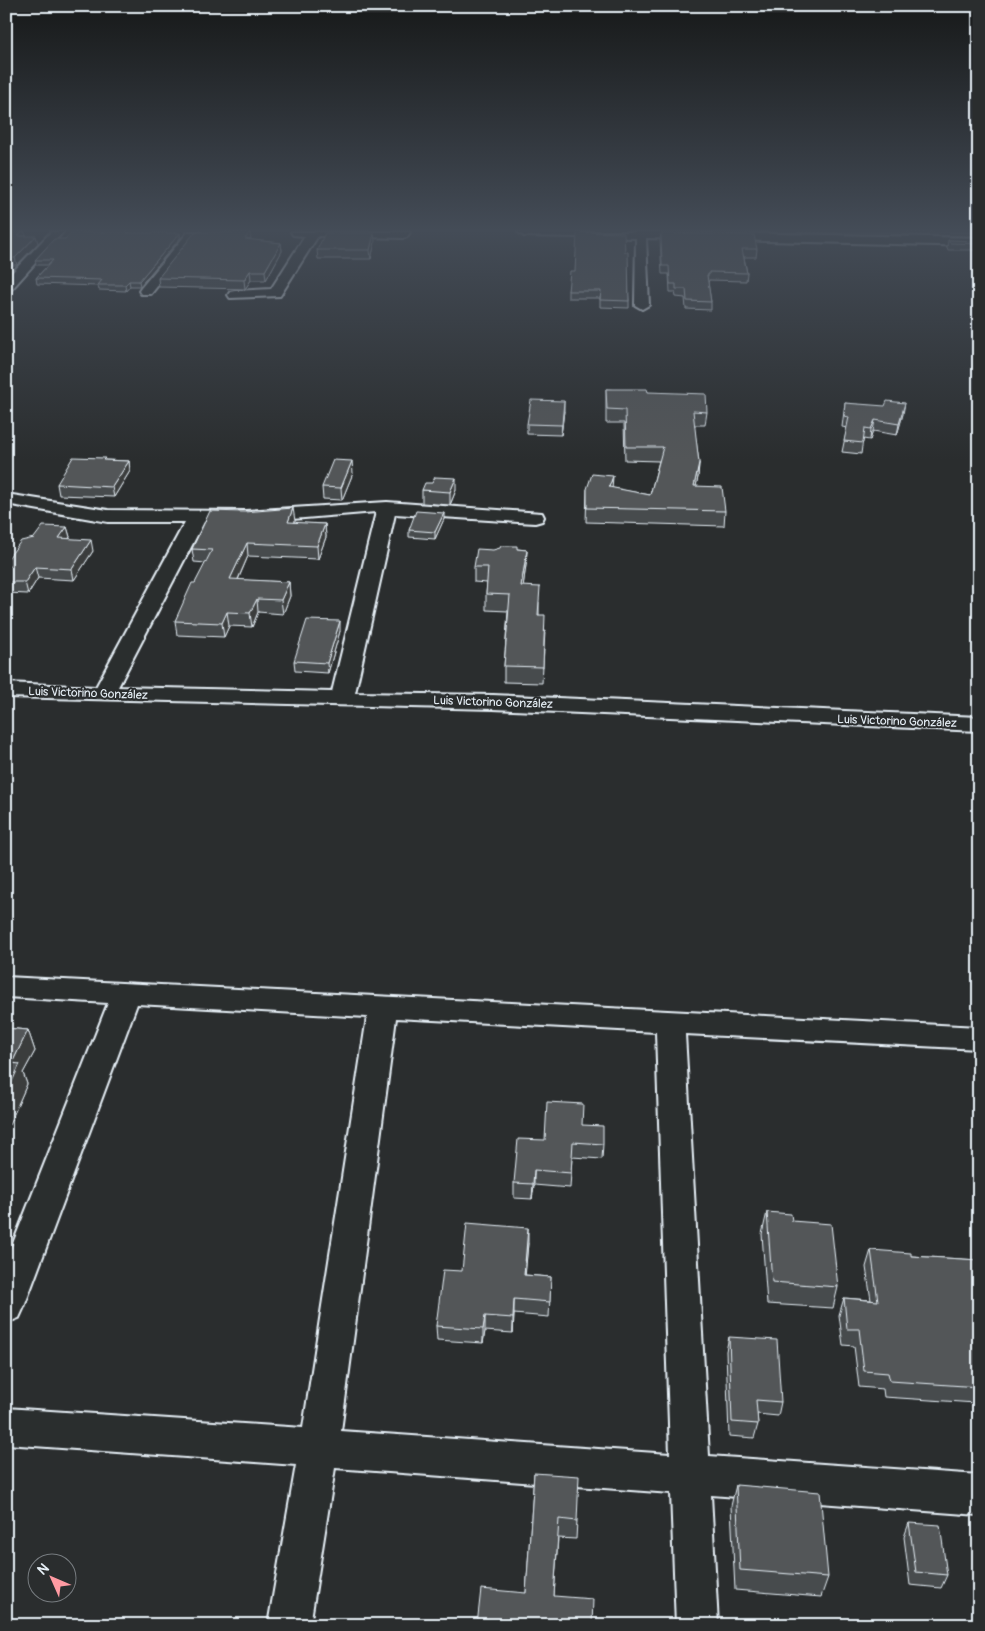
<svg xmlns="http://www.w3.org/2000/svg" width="985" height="1631" font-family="Pangolin,sans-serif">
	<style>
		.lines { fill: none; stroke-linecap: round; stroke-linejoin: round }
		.minor-casing { stroke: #e8f1f8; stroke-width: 4 }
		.minor { fill: #2a2d2e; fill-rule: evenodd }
		.wall { fill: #474b4d; stroke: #e8f1f8 }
		.shaded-wall { fill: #3a3d3e; stroke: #e8f1f8 }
		.building { fill: #535759; stroke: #e8f1f8 }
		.labels { text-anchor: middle; stroke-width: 4; stroke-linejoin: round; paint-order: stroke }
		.street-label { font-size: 12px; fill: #e8f1f8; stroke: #2a2d2e }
	</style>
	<rect width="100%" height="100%" fill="#2a2d2e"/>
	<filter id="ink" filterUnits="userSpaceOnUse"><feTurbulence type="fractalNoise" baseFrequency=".02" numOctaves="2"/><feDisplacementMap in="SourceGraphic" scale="10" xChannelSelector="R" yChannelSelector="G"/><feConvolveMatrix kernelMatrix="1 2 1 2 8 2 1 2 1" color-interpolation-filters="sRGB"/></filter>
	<g filter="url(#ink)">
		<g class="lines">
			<defs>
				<g id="minor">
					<path d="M51 232H63L11 290 6 291V279Z"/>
					<path d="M188 232H200L151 294H141L139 291 141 288Z"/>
					<path d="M291 232H410L407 237 403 238 318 236 280 296 230 298 228 295 230 292 235 291 271 289 305 236 293 235Z"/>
					<path d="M518 232H675L979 238V246L646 238 649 305 642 309 635 305 636 238 524 236Z"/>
					<path d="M6 494 108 510 246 511 387 502 542 513 544 517 542 521 535 523 395 514 355 693 493 695 979 717V731L493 709 6 697V683L96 687 185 522H108L6 504ZM376 512 332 692 118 687 204 522 246 523Z"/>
					<path d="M6 977 979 1027V1049L685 1034 709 1456 979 1475V1515L711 1495 718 1625H676L671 1493 335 1468 310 1625H268L296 1465 6 1444V1408L303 1428 367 1017 137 1004 24 1307 19 1318 6 1323V1261L108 1003 6 997ZM396 1018 656 1032 670 1454 341 1431Z"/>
				</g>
			</defs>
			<!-- minor casing -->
			<use href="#minor" class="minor-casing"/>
			<!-- minor -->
			<use href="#minor" class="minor"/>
		</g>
		<!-- wall -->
		<g class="wall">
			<path d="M6 232H25L26 236 38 243 17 265H6Z"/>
			<path d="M130 232V233H180V238L140 286H130L126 291 99 290 98 286 37 284 36 278 48 265H36L35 260 65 239Z"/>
			<path d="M738 232H979V236Z"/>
			<path d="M661 233 757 249 756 257H744L747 273 746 281 709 280 708 283 711 302V310L686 309 685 298 676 297 675 292H670L669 274H662L660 240Z"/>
			<path d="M250 240 281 243 282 251 266 280H251L245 289 159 287 158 278Z"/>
			<path d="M948 240 979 241V250H948L947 247Z"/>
			<path d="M375 242 371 259H318L317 250Z"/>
			<path d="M625 252 629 301V308L600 307V298H568V291L575 271Z"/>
			<path d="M606 389 648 392 707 412 705 425H694L699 463 698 477 696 486 725 511 724 526 586 522 587 489 612 488 650 495 659 461 625 460 624 423H606Z"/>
			<path d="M845 403 903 414 897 435 873 431 870 440 863 439 861 454 842 452 847 428 842 427Z"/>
			<path d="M564 411 561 435 527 434V424Z"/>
			<path d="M105 460 129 461 130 471 114 497 59 495 57 484Z"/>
			<path d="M353 473 342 500 323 499 322 487Z"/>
			<path d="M422 490H456L450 505 422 503Z"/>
			<path d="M444 519 435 539 409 537V530Z"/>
			<path d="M295 521 294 523 325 524 326 537 318 559 248 556 238 580 289 582 290 596 283 614 258 612 252 627 229 626 224 637 177 635 175 621 206 563 194 562 192 549Z"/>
			<path d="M67 527 70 537 69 539 93 551 74 580 38 578 28 594 6 593V561L34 538Z"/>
			<path d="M517 549 527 550 526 565 523 586 539 602V615L545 631 542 683 504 682V666L508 611 486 610V594L487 583 474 582V567Z"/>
			<path d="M340 631 328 673 295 671 294 661Z"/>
			<path d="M6 1028 28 1030 35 1051 23 1073 27 1084 9 1125H6Z"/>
			<path d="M582 1125 603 1144 602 1159 572 1157 570 1188 534 1185 532 1199 514 1198V1183L545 1140Z"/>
			<path d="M767 1212 792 1221 838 1287 833 1308 767 1304 762 1234Z"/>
			<path d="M528 1243 525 1275 551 1277 549 1317 514 1314 513 1333 485 1331 483 1343 437 1340 436 1326 462 1271Z"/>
			<path d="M871 1250 911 1256 979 1260V1417L976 1403 884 1397 883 1389 859 1387 854 1346 843 1345 839 1315 844 1298 871 1300 866 1267Z"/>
			<path d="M729 1337 781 1402 778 1416 757 1414 758 1424 754 1438 729 1436 726 1351Z"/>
			<path d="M534 1473 577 1521 576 1539 558 1538 554 1596 526 1593Z"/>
			<path d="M736 1485 828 1577 821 1597 735 1590 731 1506Z"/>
			<path d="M909 1523 947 1575 941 1588 910 1585 904 1537Z"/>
		</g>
		<!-- shaded-wall -->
		<g class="shaded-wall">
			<path d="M22 232H25L26 236H18Z"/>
			<path d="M250 232 251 240 245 239Z"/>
			<path d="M180 233V238L140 286 139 281Z"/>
			<path d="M374 233 375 242 371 259 370 250Z"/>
			<path d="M36 236 38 243 17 265 15 258Z"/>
			<path d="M281 243 282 251 266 280 265 271Z"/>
			<path d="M250 271 251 280 245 289 244 280Z"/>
			<path d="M129 281 130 286 126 291 125 285Z"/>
			<path d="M564 401V411L561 435 562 425Z"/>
			<path d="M905 403 903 414 897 435 899 424Z"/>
			<path d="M875 420 873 431 870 440 871 429Z"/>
			<path d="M129 461 130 471 114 497 112 487Z"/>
			<path d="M352 461 353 473 342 500 341 488Z"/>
			<path d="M699 463 698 477 693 500 694 486Z"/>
			<path d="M613 476 612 490 609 487Z"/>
			<path d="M456 478V490L450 505V492Z"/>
			<path d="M293 508 295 521 290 536 288 522Z"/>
			<path d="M444 513V519L435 539V532Z"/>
			<path d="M325 524 326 537 318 559 317 546Z"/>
			<path d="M67 527 70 537 62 549 59 538Z"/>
			<path d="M91 540 93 551 74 580 72 569Z"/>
			<path d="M247 543 248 556 232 593 230 579Z"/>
			<path d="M527 550 526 565 521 602V586Z"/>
			<path d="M35 567 38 578 28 594 25 582Z"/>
			<path d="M289 582 290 596 283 614 281 600Z"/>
			<path d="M257 599 258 612 252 627 250 613Z"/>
			<path d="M227 612 229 626 224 637 222 623Z"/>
			<path d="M340 621V631L328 673 327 663Z"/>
			<path d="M28 1030 35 1051 23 1073 27 1084 9 1125 6 1118V1095L12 1063Z"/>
			<path d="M534 1170V1185L532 1199 533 1184Z"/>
			<path d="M528 1228V1243L524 1290V1275Z"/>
			<path d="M514 1299V1314L513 1333V1318Z"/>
			<path d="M485 1316V1331L483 1343V1329Z"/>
			<path d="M8 1505 11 1512 6 1526V1509Z"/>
		</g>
		<!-- building -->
		<g class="building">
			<path d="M6 232H22L18 236H36L15 258H6Z"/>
			<path d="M73 232H128L127 233H180L139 281H129L125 285H98L102 280 36 278 53 260H35L54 239H65Z"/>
			<path d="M195 232H250L245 239 281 243 265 271H250L244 280 158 278Z"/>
			<path d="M577 232 624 233 625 252H628L629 301 600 300 601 291H568L570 271H575Z"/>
			<path d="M325 233H374L370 250H317Z"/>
			<path d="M661 233 754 235 757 249H742L747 273 709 272V275H707L711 302 687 301 686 289H676V284H670L669 266H662Z"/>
			<path d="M948 240 979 241V244L950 243Z"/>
			<path d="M606 389H647L648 392 706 394 707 412 693 411 699 463 694 486 722 487 725 511 587 508V489L592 474 613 476 609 487 650 495 663 447H626L625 410 607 409Z"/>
			<path d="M531 400 564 401 562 425 527 424Z"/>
			<path d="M887 401 905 403 899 424 875 420 871 429 865 428 863 443 844 441 849 417 844 416 845 403 885 406Z"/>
			<path d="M73 457 105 458 103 460 129 461 112 487 57 484Z"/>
			<path d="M333 460 352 461 341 488 322 487Z"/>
			<path d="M435 477 456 478 450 492 422 490 425 483H432Z"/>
			<path d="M293 508 288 522 325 524 317 546 247 543 230 579 289 582 281 600 257 599 250 613 227 612 222 623 175 621 192 583H195L212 550 192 549 210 511 244 512Z"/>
			<path d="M416 511 444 513 435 532 409 530Z"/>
			<path d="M43 526 67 527 59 538 91 540 72 569 35 567 25 582H6V571L10 566H6V561L21 541 34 538Z"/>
			<path d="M501 546H517V549L527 550 521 586 540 587 538 615H545L543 667 504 666 510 595 486 594 488 567H474L477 549 493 550 500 548Z"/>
			<path d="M307 620 340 621 327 663 294 661Z"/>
			<path d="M6 1028 28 1030 12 1063 20 1064 6 1095Z"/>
			<path d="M547 1102 583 1104 582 1125 603 1126V1144L573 1142 571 1173 534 1170 533 1184 514 1183 518 1139 545 1140Z"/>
			<path d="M767 1212 791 1214 792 1221 831 1224 838 1287 772 1282Z"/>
			<path d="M467 1223 528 1228 524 1275 551 1277 550 1302 514 1299 513 1318 485 1316 483 1329 436 1326 443 1270 462 1271Z"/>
			<path d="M871 1250 911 1253V1256L979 1260V1387L890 1381 888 1373 864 1371 859 1329H847L844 1298 878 1301Z"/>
			<path d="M729 1337 777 1340 781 1402 756 1400 758 1424 732 1422Z"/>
			<path d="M534 1473 579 1476 577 1521 559 1519 554 1596 593 1599 592 1625H477L481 1589 526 1593Z"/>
			<path d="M736 1485 820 1492 828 1577 740 1570Z"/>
			<path d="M909 1523 940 1525 947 1575 916 1572Z"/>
		</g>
	</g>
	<!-- sky -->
	<linearGradient id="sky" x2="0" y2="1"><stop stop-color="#171919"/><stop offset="0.5" stop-color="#444c57"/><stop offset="1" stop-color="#444c57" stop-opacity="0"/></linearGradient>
	<rect width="985" height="460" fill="url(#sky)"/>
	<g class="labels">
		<!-- street labels -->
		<g class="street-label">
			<text transform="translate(88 693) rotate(2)" y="4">Luis Victorino González</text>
			<text transform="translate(493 702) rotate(2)" y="4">Luis Victorino González</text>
			<text transform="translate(897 721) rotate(2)" y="4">Luis Victorino González</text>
		</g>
	</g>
	<!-- margin -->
	<rect width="985" height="1631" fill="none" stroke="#2a2d2e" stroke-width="25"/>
	<rect x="12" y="12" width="960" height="1606" fill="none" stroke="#e8f1f8" stroke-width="2" filter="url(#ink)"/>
	<!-- north arrow -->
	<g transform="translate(52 1578) rotate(315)"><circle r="24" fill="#2a2d2e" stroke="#767b7f"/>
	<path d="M0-4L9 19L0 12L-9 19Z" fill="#ff9aa2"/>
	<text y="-8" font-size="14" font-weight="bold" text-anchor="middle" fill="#e8f1f8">N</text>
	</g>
</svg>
